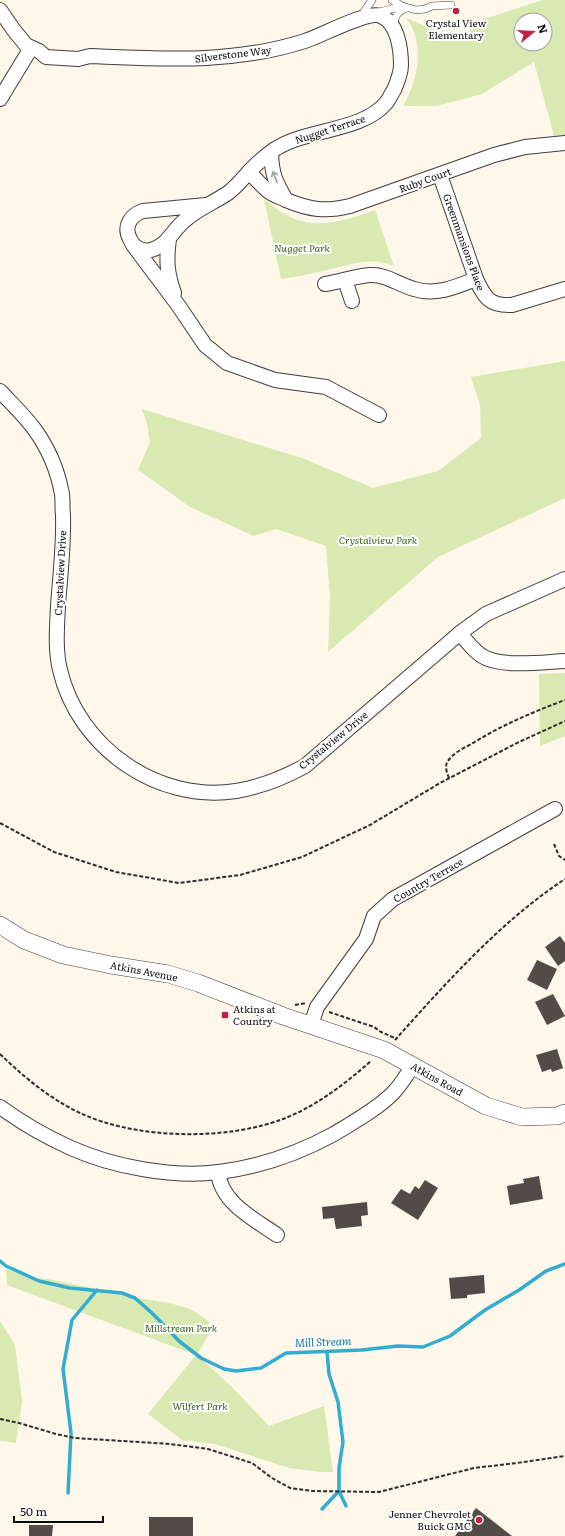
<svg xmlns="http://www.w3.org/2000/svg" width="565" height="1536" font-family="Literata,serif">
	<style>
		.green { fill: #d9e9b2; fill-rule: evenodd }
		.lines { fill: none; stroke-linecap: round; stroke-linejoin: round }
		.stream { stroke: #32add0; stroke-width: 3.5 }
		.building { fill: #544a47 }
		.service-casing { stroke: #3e3e3e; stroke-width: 8 }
		.minor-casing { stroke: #3e3e3e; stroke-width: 16 }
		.tertiary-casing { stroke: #3e3e3e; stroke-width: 18 }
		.path { stroke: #2d2d2d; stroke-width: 2; stroke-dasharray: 4 2; stroke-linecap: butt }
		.service { stroke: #fff; stroke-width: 7 }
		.minor { stroke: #fff; stroke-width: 14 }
		.tertiary { stroke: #fff; stroke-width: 17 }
		.oneway { stroke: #9d9d9d }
		.poi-dot { fill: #bd2144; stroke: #fff; stroke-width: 1.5 }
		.labels { text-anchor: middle; stroke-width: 4; stroke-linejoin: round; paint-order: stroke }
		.poi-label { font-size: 10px; fill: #0b0b0b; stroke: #fff }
		.street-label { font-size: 10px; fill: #0b0b0b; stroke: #fff }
		.park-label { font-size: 10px; font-style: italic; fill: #37631b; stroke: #fff }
		.water-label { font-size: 11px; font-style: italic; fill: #137a9e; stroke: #fff }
	</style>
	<rect width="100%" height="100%" fill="#fff7e9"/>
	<!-- green -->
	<g class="green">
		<path d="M543 0H565V135L554 136 534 62 482 94 437 106H403C418 81 426 43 406 18L462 41 478 21ZM521 20H545V44H521Z"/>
		<path d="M264 199C301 233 332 226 375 210L394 266C368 255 344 267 318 272 306 275 294 277 281 279Z"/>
		<path d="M565 361V498L438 557 328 652 330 598 326 546 276 529 254 536 190 507 138 470 150 442 147 424 142 409 302 458 373 488 438 471 481 438 480 405 471 377Z"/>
		<path d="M565 673V736L540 746 539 674Z"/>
		<path d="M6 1269 30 1278 48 1279 149 1300 170 1303 190 1309 197 1313 208 1321 211 1330 197 1355 231 1386 269 1426 324 1406 333 1472H321L289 1468 215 1444 182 1440 148 1414 196 1355 7 1285Z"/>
		<path d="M0 1321 15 1345 22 1401 16 1443 0 1441Z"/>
	</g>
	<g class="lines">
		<!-- stream -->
		<g class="stream">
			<path d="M0 1261 6 1266 39 1281 70 1288 122 1293 135 1298 153 1314 179 1341 201 1358 224 1369 236 1371 261 1368 286 1353 362 1350 398 1346 423 1347 450 1336 485 1310 519 1290 546 1271 565 1264"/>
			<path d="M339 1491 346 1506"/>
			<path d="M68 1493 71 1433 63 1369 72 1320 97 1290"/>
			<path d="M322 1509 339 1491V1468L343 1442 338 1402 329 1374 327 1352"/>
		</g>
	</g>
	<!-- building -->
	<g class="building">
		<path d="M560 936 565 943V961L558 966 545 947Z"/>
		<path d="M537 960 557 969 547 990 527 980Z"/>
		<path d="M553 994 565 1016 547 1025 535 1002Z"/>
		<path d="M557 1049 563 1068 552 1072 551 1069 542 1072 536 1055Z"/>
		<path d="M539 1176 543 1199 510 1205 507 1186 524 1183 523 1179Z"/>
		<path d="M425 1180 438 1188 418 1220 391 1203 401 1189 410 1194 415 1186 419 1189Z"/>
		<path d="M367 1202 368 1215 361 1216 362 1226 336 1229 334 1218 323 1219 322 1207Z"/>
		<path d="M484 1275 485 1293 467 1295V1298L451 1299 449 1278Z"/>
		<path d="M476 1508 512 1536H455Z"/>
		<rect x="149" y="1517" width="44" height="19"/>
		<path d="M29 1525H53L52 1536H29Z"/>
	</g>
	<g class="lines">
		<defs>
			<g id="service">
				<path d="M392 0 402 6 416 10 425 9 432 6 451 5"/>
				<path d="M376 13 402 6"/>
				<path d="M361 16 372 0"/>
				<path d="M394 26C394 16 398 11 407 8"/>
			</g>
			<g id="minor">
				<path d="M0 10 13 29 26 45 39 51 46 57 78 59 90 56C164 59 233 64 305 41 321 36 368 10 381 16 398 23 401 50 401 65 401 73 397 83 394 90 391 94 389 100 386 103 363 131 307 129 277 148 271 151 265 157 259 162 248 171 240 184 228 193 213 203 197 209 184 221 173 230 167 246 151 250 142 252 133 247 130 239 123 226 131 215 143 211L206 205"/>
				<path d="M0 99 31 48"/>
				<path d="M271 153C272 175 275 181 286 200"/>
				<path d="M249 172C255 178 261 185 267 190 272 195 280 197 286 200 310 210 326 212 350 206L494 155 525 147 565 143"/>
				<path d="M440 175 476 279C485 298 489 306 512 305L565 289"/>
				<path d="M169 239C166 261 167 273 174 293"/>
				<path d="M133 245 178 305 205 345 227 363 275 380 326 387 379 415"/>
				<path d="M345 280 352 301"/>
				<path d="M325 284C339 282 356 276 370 275 386 274 399 285 414 289 435 296 456 287 476 279"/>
				<path d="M0 391C12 404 25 416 35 430 48 448 58 472 62 494 63 501 62 508 63 515 64 546 60 576 58 606 57 627 55 650 60 670 78 747 157 803 236 791 261 787 283 778 305 766L460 633 486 614 565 579"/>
				<path d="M460 633C466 641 473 650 482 656 501 668 543 662 565 661"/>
				<path d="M311 1025 317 1007 366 939 374 916 393 899 555 809"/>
				<path d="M0 1107C22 1123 46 1137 71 1148 113 1167 174 1178 219 1172 259 1167 299 1153 334 1134 352 1123 379 1108 394 1092 401 1084 407 1075 413 1065"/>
				<path d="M218 1172C221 1203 254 1219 277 1235"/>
			</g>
			<path id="tertiary" d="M0 925 24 940 63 955 111 965 168 974 198 983 283 1016 384 1050 486 1106 522 1117 557 1116 565 1113"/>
		</defs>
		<!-- service casing -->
		<use href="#service" class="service-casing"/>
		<!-- minor casing -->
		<use href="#minor" class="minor-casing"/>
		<!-- tertiary casing -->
		<use href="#tertiary" class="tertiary-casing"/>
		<!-- path -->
		<g class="path">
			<path d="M449 778C447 773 444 766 448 761 453 753 464 748 473 743 502 725 533 712 565 700"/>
			<path d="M0 823 54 852 116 872 179 883 240 875 302 857 370 825 440 783 519 742 565 721"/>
			<path d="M554 844 559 856 565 860"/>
			<path d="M295 1005 306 1003"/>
			<path d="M329 1012 374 1027 381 1032 397 1039"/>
			<path d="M395 1040C446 983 501 921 565 879"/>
			<path d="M0 1054C24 1077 50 1099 80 1113 138 1140 230 1141 288 1117 319 1104 346 1083 371 1061"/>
			<path d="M0 1419 19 1423 56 1434 75 1438 170 1444 208 1449 252 1463 272 1478 290 1488 312 1491 379 1492 474 1468 517 1463 565 1456"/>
		</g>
		<!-- service -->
		<use href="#service" class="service"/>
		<!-- minor -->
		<use href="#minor" class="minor"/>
		<!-- tertiary -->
		<use href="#tertiary" class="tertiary"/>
	</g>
	<!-- one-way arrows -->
	<defs><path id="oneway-shaft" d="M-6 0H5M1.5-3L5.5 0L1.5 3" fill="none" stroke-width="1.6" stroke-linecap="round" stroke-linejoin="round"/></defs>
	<use class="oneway" href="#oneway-shaft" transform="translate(275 177) rotate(-111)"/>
	<!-- markers -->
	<g class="poi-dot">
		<circle cx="456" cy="11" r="4"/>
		<rect x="221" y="1011" width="8" height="8" rx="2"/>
		<circle cx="479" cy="1520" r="4"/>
	</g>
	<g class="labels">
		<!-- poi labels -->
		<g class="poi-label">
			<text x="456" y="27">Crystal View<tspan x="456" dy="12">Elementary</tspan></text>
			<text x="233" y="1013" text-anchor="start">Atkins at<tspan x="233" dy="12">Country</tspan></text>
			<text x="471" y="1518" text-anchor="end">Jenner Chevrolet<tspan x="471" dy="12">Buick GMC</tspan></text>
		</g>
		<!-- street labels -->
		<g class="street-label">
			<text transform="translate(233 54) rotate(-7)" y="4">Silverstone Way</text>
			<text transform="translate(330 129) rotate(-18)" y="4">Nugget Terrace</text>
			<text transform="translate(425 180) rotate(-20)" y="4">Ruby Court</text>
			<text transform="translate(464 242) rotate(70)" y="4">Greenmansions Place</text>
			<text transform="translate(60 573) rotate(-87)" y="4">Crystalview Drive</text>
			<text transform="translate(333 740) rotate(-39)" y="4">Crystalview Drive</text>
			<text transform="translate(428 880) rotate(-30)" y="4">Country Terrace</text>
			<text transform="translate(144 971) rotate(11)" y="4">Atkins Avenue</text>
			<text transform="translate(437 1079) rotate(29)" y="4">Atkins Road</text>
		</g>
		<!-- park labels -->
		<g class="park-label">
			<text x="302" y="252">Nugget Park</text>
			<text x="378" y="544">Crystalview Park</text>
			<text x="181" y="1332">Millstream Park</text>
			<text x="200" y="1410">Wilfert Park</text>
		</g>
		<!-- water labels -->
		<g class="water-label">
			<text transform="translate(323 1342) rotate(-2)" y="4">Mill Stream</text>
		</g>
	</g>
	<!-- north arrow -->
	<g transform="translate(533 32) rotate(72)"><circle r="19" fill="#ffffff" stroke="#9d9d9d"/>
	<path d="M0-3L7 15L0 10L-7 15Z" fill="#bd2144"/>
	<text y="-6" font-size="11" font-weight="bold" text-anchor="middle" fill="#0b0b0b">N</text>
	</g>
	<!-- scale -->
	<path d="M14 1516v6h89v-6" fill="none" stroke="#0b0b0b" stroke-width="2"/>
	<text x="20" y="1516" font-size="12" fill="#0b0b0b" stroke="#ffffff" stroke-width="3" paint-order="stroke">50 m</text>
</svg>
